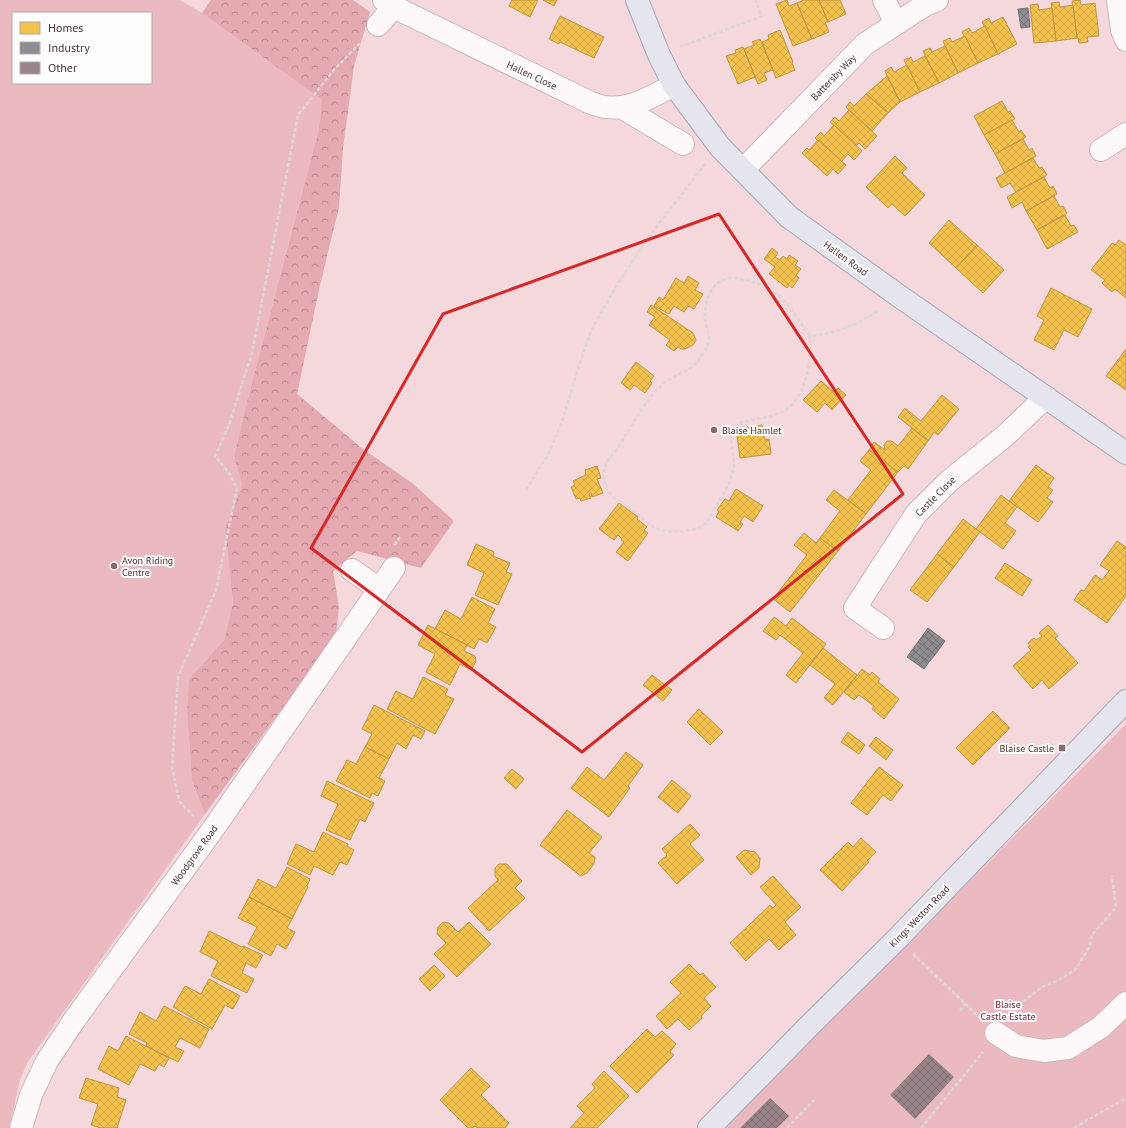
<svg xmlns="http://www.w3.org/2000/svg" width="1126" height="1128" font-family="'PT Sans',sans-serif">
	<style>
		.green { fill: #ebbac0; fill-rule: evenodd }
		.forest { fill: url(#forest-crowns) }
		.homes { fill: url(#homes-cross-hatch); stroke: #bf9646 }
		.industry { fill: url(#industry-cross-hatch); stroke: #797176 }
		.building { fill: url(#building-cross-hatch) }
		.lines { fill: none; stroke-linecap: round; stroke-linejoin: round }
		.minor-casing { stroke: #cdb5b8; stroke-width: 24 }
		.major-casing { stroke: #aaa6b3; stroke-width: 24 }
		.path { stroke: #dfd5d7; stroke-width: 2.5; stroke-dasharray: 4 2; stroke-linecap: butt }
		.minor { stroke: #fdf9fa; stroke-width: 22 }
		.major { stroke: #e5e6ed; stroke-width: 22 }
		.marked { fill: none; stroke: #d62828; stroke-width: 3; stroke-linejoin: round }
		.poi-dot { fill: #856b6e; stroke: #fdfdfd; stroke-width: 1.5 }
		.labels { text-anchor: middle; stroke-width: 4; stroke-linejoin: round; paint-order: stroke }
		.street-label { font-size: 10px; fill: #493033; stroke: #fdfdfd }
		.poi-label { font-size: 10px; fill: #493033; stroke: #fdfdfd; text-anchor: start }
		.park-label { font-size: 10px; fill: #7e1c35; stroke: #fdfdfd }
	</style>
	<defs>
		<pattern id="forest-crowns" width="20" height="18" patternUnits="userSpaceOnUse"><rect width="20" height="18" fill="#e4a9b1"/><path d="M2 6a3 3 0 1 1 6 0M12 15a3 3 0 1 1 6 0" fill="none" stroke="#bb8a91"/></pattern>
		<pattern id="homes-cross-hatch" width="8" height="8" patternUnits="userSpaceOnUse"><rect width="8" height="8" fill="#f2c14e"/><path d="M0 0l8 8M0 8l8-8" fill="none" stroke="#d1a645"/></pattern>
		<pattern id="industry-cross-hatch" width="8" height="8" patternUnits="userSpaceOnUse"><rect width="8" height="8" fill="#8d8d92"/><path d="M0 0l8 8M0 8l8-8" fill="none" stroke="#757478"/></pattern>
		<pattern id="building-cross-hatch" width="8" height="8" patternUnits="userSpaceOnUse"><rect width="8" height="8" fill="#998489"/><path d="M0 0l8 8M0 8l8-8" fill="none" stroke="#7f6c71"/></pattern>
	</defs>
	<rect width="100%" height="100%" fill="#f4d8db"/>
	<!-- green -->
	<g class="green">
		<path d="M0 0H180L202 13 322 100 318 133 250 390 234 456 242 485 225 528 233 603 224 640 189 679 187 710 192 781 205 814 27 1063 20 1080 9 1128H0ZM13 13H151V83H13Z"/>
		<path d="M1126 724V1128H724Z"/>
	</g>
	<!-- forest -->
	<path class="forest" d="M211 0H353L370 12 354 66 343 148 339 207 320 285 297 394 363 449 412 483 454 521 421 568 357 551 333 571 339 607 336 635 205 814 192 781 187 710 189 679 224 640 233 603 225 528 242 485 234 456 250 390 318 133 322 100 202 13Z"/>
	<!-- homes -->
	<g class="homes">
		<path d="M512 0H538L530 17 509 6Z"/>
		<path d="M543 0H557L554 6Z"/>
		<path d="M787 0 789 6 797 3 812 39 793 46 776 4Z"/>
		<path d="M804 0H819L828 22H825L829 32 812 39 797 3Z"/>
		<path d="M819 0H840L846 14 828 22Z"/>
		<path d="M1080 0 1081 5 1095 3 1099 36 1087 37 1088 42 1079 43 1078 38H1077L1072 1Z"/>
		<path d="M1059 2 1060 7 1073 5 1077 38 1056 41 1051 3Z"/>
		<path d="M1038 4 1039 10 1052 8 1056 41 1034 43 1030 5Z"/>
		<path d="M560 16 604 37 594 58 560 42 559 44 549 39Z"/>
		<path d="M1003 17 1017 44 998 54 982 22 989 18 991 23Z"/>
		<path d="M985 26 998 54 978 63 962 32 969 28 972 33Z"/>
		<path d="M780 30 793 62 792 63 795 70 776 78 762 42 769 39 768 35Z"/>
		<path d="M965 36 978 63 958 73 943 41 950 38 952 42Z"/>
		<path d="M760 39 773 70 764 73 767 80 758 84 744 49 754 45 752 42Z"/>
		<path d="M945 46 958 73 939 83 923 51 930 48 932 52Z"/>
		<path d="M743 47 755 77 738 84 726 56 736 53 735 50Z"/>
		<path d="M925 56 939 83 920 92 904 60 911 57 913 62Z"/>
		<path d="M907 65 920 92 900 102 885 71 891 67 894 72Z"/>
		<path d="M887 76 900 102 888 113 866 94Z"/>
		<path d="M866 94 888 113 872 131 846 107 850 102 854 106Z"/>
		<path d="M1002 101 1008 112 1010 111 1015 119 984 135 974 116Z"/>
		<path d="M849 110 877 136 865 149 859 143 856 146 830 122 835 117 839 121Z"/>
		<path d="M1012 120 1019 132 1021 130 1026 137 995 154 984 135Z"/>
		<path d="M834 125 862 151 854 160 848 154 841 162 815 138 821 132 824 136Z"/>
		<path d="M1023 139 1029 150 1032 148 1036 156 1005 173 995 154Z"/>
		<path d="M818 140 846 165 838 174 833 169 827 176 802 153 807 148 809 150Z"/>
		<path d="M895 156 907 168 902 173 925 195 905 216 892 204 888 208 866 187Z"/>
		<path d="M1033 158 1039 168 1042 167 1047 175 1016 192 1010 183 1001 188 996 178Z"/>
		<path d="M1044 177 1050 188 1053 186 1057 194 1026 211 1022 202 1012 208 1007 197Z"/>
		<path d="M1054 196 1060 207 1063 206 1067 213 1037 230 1026 211Z"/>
		<path d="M1065 215 1071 226 1074 225 1078 232 1047 249 1037 230Z"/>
		<path d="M949 220 977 245 956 268 929 243Z"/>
		<path d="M1119 240 1126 245V298L1115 289 1112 292 1102 283 1105 280 1091 270 1112 243 1115 245Z"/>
		<path d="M977 245 1004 270 983 293 956 268Z"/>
		<path d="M772 248 778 253 775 257 780 260 783 256 787 259 789 255 798 261 795 265 801 269 796 275 799 278 792 288 789 285 787 288 769 274 775 267 764 259Z"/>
		<path d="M688 276 699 283 695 290 703 294 694 309 688 306 684 312 674 306 669 314 654 306 659 297 663 300 676 278 684 283Z"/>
		<path d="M1051 288 1092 309 1078 337 1064 330 1054 350 1034 340 1044 320 1037 316Z"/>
		<path d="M651 305 693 333 696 340 693 345 685 349H681L678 347 674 351 666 345 670 340 649 325 655 317 647 312Z"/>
		<path d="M1126 349V390L1106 376Z"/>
		<path d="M636 362 654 376 650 381 652 383 645 393 634 385 630 390 621 383Z"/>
		<path d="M821 381 834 392 838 388 846 395 832 410 825 403 817 412 803 400Z"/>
		<path d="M942 395 959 409 938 435 934 432 928 441 898 417 905 408 921 421Z"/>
		<path d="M762 425 765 440 769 439 771 454 740 458 736 429Z"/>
		<path d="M912 428 928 441 908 469 904 466 898 472 869 450 874 442 885 450 884 445 887 441H892L898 446Z"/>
		<path d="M869 450 898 472 866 514 848 500 871 470 860 461Z"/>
		<path d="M1036 465 1054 478 1048 487 1053 490 1047 498 1053 502 1038 522 1009 501Z"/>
		<path d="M597 466 601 478 597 479 603 493 592 497 591 493 589 494 591 498 581 501 580 498 576 499 571 487 575 485 573 481 586 475 585 470Z"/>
		<path d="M736 489 763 506 753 522 744 516 740 522 743 524 738 531 716 517 719 511 717 510 725 499 729 501Z"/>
		<path d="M834 490 866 514 838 551 820 538 840 511 826 500Z"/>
		<path d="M1001 495 1017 507 1005 523 1016 531 1003 549 976 529Z"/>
		<path d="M619 503 638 517 637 519 647 527 644 530 648 533 628 561 616 552 624 542 621 540 622 539 618 535 614 540 599 529Z"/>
		<path d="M963 519 980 532 954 567 937 554Z"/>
		<path d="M804 533 816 543 820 538 838 551 790 612 773 599 807 555 794 545Z"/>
		<path d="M1117 541 1126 547V596L1107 623 1074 600 1081 590 1084 591 1095 575 1102 580 1109 571 1100 565Z"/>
		<path d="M476 544 494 552 493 556 510 563 506 572 512 574 498 605 475 595 484 573 467 565Z"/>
		<path d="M937 554 954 567 927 602 910 590Z"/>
		<path d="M1005 563 1032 580 1022 596 995 578Z"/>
		<path d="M472 597 495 609 488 623 496 627 487 643 479 639 474 649 435 629 445 610 461 619Z"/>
		<path d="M774 617 786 626 792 618 826 644 796 683 786 675 803 653 780 635 776 640 763 631Z"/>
		<path d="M428 625 467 645 464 651 475 656 476 661 473 667 469 669 460 664 450 685 426 672 435 654 418 645Z"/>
		<path d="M1048 625 1058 636 1055 638 1078 663 1049 689 1042 680 1033 689 1013 666 1031 650 1028 647 1030 646 1028 643 1034 638 1036 640 1042 636 1039 633Z"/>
		<path d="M823 648 857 675 833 705 824 698 835 684 810 665Z"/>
		<path d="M862 669 870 675 872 672 880 679 878 682 899 699 884 719 872 709 874 706 859 695 854 700 844 692Z"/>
		<path d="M652 675 672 690 663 701 643 685Z"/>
		<path d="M423 677 448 689 445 695 454 699 435 734 387 709 396 691 413 699Z"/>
		<path d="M374 705 425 731 421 739 413 735 406 749 397 743 389 759 365 747 372 734 362 729Z"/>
		<path d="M699 709 723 732 710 745 687 722Z"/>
		<path d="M993 711 1010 728 973 765 956 748Z"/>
		<path d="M848 732 865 745 859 754 841 742Z"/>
		<path d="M876 737 893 750 886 760 869 746Z"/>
		<path d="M365 747 389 759 379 778 385 781 378 796 372 793 370 798 336 781 347 760 356 764Z"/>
		<path d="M626 752 643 765 628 786 630 788 609 817 571 788 587 767 604 780Z"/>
		<path d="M879 767 903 785 891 801 883 795 867 815 851 803Z"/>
		<path d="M512 769 524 779 516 789 504 778Z"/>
		<path d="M672 780 691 796 678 813 658 797Z"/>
		<path d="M327 781 374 803 365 822 360 819 350 840 326 830 338 804 321 796Z"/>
		<path d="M567 810 602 837 589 853 595 857 594 864 587 873 581 876 540 845Z"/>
		<path d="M690 824 700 835 690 844 704 860 677 884 658 863 667 855 662 849Z"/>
		<path d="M323 832 348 844 347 846 354 850 347 865 340 862 333 875 314 866 310 875 287 864 296 844 314 852Z"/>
		<path d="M861 838 876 852 867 861 869 862 842 891 820 870 848 842 853 847Z"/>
		<path d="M744 850 755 852 760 858 759 868 751 875 736 857Z"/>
		<path d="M499 864H507L522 881 515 888 525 898 489 931 468 908 498 880 495 876V868Z"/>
		<path d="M287 867 310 879 307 886 308 887 292 919 249 897 258 879 276 888Z"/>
		<path d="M773 876 801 907 785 922 796 935 779 950 769 939 746 961 730 943 770 905 773 908 776 905 760 887Z"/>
		<path d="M249 897 292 919 287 928 295 932 286 949 277 944 271 956 248 944 257 927 238 918Z"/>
		<path d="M443 922 449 923 458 932 469 922 491 944 457 977 434 954 446 943 437 934 438 927Z"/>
		<path d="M209 931 242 947 243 946 263 955 256 968 246 963 242 973 254 979 247 993 211 976 218 961 200 952Z"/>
		<path d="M689 964 700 975 703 973 716 987 704 998 711 1006 701 1016 702 1018 689 1030 678 1019 667 1029 656 1016 681 993 670 982Z"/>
		<path d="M434 965 445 976 430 991 419 979Z"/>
		<path d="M209 979 240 996 233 1009 225 1005 212 1029 173 1007 185 986 201 994Z"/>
		<path d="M164 1006 209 1029 200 1048 180 1038 175 1047 184 1051 178 1062 146 1046 147 1043 129 1034 140 1012 156 1021Z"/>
		<path d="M647 1029 655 1037 662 1031 676 1044 670 1052 674 1055 637 1093 610 1066Z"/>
		<path d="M126 1036 169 1058 164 1067 159 1064 155 1071 140 1064 129 1085 98 1069 109 1046 118 1051Z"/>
		<path d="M471 1068 490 1086 481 1095 509 1123 505 1128H478L475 1126 473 1128H468L440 1100Z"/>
		<path d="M604 1071 629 1096 597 1128H570L584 1113 577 1106 595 1088 592 1084Z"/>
		<path d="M86 1078 119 1088 117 1097 126 1100 117 1128H101L91 1125 98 1104 79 1098Z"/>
	</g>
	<!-- industry -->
	<g class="industry">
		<path d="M1028 8 1030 27 1021 28 1018 9Z"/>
		<path d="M928 628 945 641 940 648 923 635Z"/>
		<path d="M923 635 940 648 935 655 918 642Z"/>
		<path d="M918 642 935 655 929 662 912 650Z"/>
		<path d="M912 650 929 662 924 669 907 657Z"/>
	</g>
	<!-- building -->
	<g class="building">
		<path d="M929 1054 954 1077 915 1119 890 1095Z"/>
		<path d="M770 1098 789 1116 777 1128H740Z"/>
	</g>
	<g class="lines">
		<defs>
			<g id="minor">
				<path d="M384 0 394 7 591 103C596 104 601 107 606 107 630 111 654 95 674 85"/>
				<path d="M884 0 896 23"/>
				<path d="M1118 0 1122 30 1126 40"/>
				<path d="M378 25 394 7"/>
				<path d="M621 107 683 144"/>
				<path d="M1101 150 1126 134"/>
				<path d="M743 170 865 44 925 5 937 0"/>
				<path d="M352 570 379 589"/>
				<path d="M883 628 855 608 916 514 949 481 1006 435 1046 397"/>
				<path d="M996 1033 1016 1046 1044 1051 1068 1048 1101 1027 1126 1003"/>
				<path d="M21 1128 31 1095 47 1061 75 1019 211 832 394 568"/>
			</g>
			<g id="major">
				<path d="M637 0 659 55 674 85 720 147 789 217 899 296 1126 453"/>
				<path d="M709 1128 809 1026 897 939 1126 701"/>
			</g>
		</defs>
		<!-- minor casing -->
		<use href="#minor" class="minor-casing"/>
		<!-- major casing -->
		<use href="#major" class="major-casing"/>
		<!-- path -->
		<g class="path">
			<path d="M680 47 762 16 755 0"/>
			<path d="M810 336C789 307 782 289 745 280 740 279 731 276 725 279 709 284 704 306 705 320 706 326 709 332 709 338 709 347 702 355 697 362 688 373 673 375 662 385 643 402 633 425 619 446 614 454 606 460 604 469 603 472 603 478 604 481 609 501 628 504 642 518 654 530 666 533 683 531 688 530 695 530 700 527 708 523 711 515 715 508 723 494 733 481 734 464 734 454 730 441 732 431 733 427 736 425 740 423 753 419 769 418 782 412 805 402 813 358 810 336 837 333 856 326 879 310"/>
			<path d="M526 490 547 456 561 425 577 372 591 331 614 290 647 239 705 164"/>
			<path d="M394 545 401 536"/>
			<path d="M194 817 179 801 172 767 178 677 216 590 237 488 229 473 215 456 229 425 252 353 298 115 333 71 363 40"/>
			<path d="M913 954 980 1018"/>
			<path d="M960 1011 965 1004"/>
			<path d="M1011 1015 1021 1003 1042 987 1059 980 1075 970 1089 948 1092 935 1116 907 1112 876"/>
			<path d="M787 1128 814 1100"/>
			<path d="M921 1128 983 1052"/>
			<path d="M1074 1128 1126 1098"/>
		</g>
		<!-- minor -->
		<use href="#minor" class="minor"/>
		<!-- major -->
		<use href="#major" class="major"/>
	</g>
	<!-- marked area -->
	<path class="marked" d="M719 214 903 494 582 752 311 548 443 314Z"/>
	<!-- markers -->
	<g class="poi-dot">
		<circle cx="714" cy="430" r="4"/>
		<circle cx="114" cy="566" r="4"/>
		<rect x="1058" y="744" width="8" height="8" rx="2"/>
	</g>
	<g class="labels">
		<!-- street labels -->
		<g class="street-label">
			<text transform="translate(532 75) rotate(25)" y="4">Hallen Close</text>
			<text transform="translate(833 77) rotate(-46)" y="4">Battersby Way</text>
			<text transform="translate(846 258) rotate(36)" y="4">Hallen Road</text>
			<text transform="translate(935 496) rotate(-45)" y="4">Castle Close</text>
			<text transform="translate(194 855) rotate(-54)" y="4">Woodgrove Road</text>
			<text transform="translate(919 916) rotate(-46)" y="4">Kings Weston Road</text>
		</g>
		<!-- poi labels -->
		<g class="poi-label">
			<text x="722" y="434">Blaise Hamlet</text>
			<text x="122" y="564">Avon Riding<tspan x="122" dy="12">Centre</tspan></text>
			<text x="1054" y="752" text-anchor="end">Blaise Castle</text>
		</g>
		<!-- park labels -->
		<g class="park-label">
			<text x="1008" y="1008">Blaise<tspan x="1008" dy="12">Castle Estate</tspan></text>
		</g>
	</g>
	<!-- legend -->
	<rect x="12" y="12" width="140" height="72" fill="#fdfdfd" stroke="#b5abac"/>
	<rect x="20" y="22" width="20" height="12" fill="#f2c14e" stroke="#b5abac"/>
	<text x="48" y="32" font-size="12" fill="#493033">Homes</text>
	<rect x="20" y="42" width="20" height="12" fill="#8d8d92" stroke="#b5abac"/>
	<text x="48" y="52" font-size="12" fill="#493033">Industry</text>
	<rect x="20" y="62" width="20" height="12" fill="#998489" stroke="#b5abac"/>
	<text x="48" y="72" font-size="12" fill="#493033">Other</text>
</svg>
